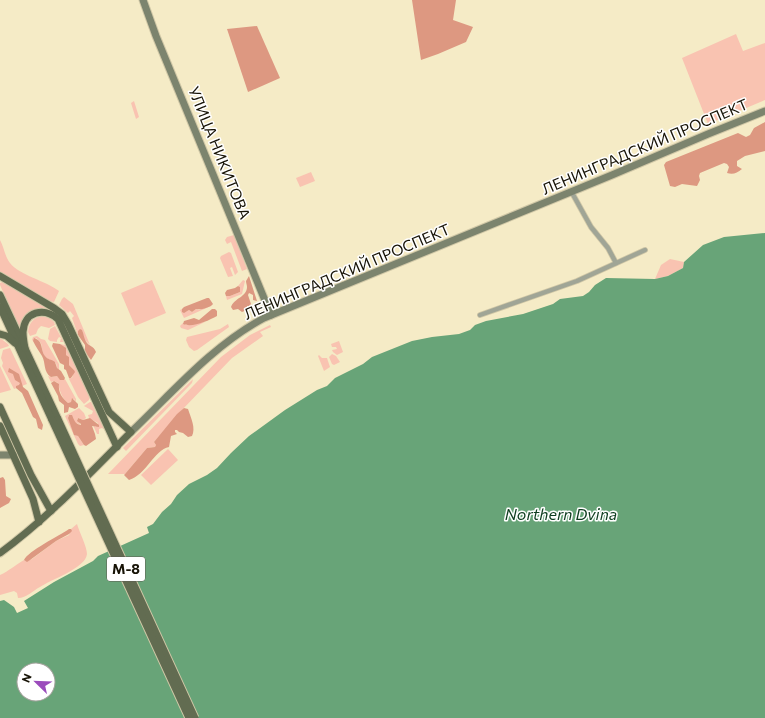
<svg xmlns="http://www.w3.org/2000/svg" width="765" height="718" font-family="Commissioner,sans-serif">
	<style>
		.green { fill: #f9c3b1 }
		.forest { fill: #dd9881 }
		.water { fill: #68a478; fill-rule: evenodd }
		.lines { fill: none; stroke-linecap: round; stroke-linejoin: round }
		.street-casing { stroke: #d1c8a7; stroke-width: 6 }
		.secondary-casing { stroke: #d1c8a7; stroke-width: 9 }
		.primary-casing { stroke: #d1c8a7; stroke-width: 9 }
		.street { stroke: #a0a596; stroke-width: 4.5 }
		.secondary { stroke: #7c846e; stroke-width: 7 }
		.primary { stroke: #626c51; stroke-width: 7 }
		.primary-bridge-casing { stroke: #d1c8a7; stroke-width: 9; stroke-linecap: butt }
		.primary-bridge { stroke: #626c51; stroke-width: 7 }
		.labels { text-anchor: middle; stroke-width: 3; stroke-linejoin: round; paint-order: stroke }
		.shield { fill: #fff; stroke: #5d5a51; stroke-width: 1 }
		.shield-label { font-size: 14px; font-weight: bold; fill: #171306 }
		.street-label { font-size: 15px; fill: #171306; stroke: #fff }
		.water-label { font-size: 16px; font-style: italic; fill: #0e3d1f; stroke: #fff }
	</style>
	<rect width="100%" height="100%" fill="#f5ebc6"/>
	<!-- green -->
	<g class="green">
		<path d="M736 34 743 51 765 43V100L708 124 682 58Z"/>
		<path d="M134 101 139 117 136 119 131 103Z"/>
		<path d="M311 172 315 181 300 187 296 178Z"/>
		<path d="M234 235 247 269 242 271 231 242 227 244 225 240 227 237Z"/>
		<path d="M0 240C4 247 5 257 10 263 19 275 46 281 59 291L54 302 49 301 5 276 0 272Z"/>
		<path d="M229 252 231 253 238 272 235 275 232 267 230 268 233 276 228 277 220 258 221 256Z"/>
		<path d="M670 259 684 262 683 268 668 276 655 279 661 265Z"/>
		<path d="M152 280 166 313 135 326 121 293Z"/>
		<path d="M243 280 245 281 242 294 227 300 226 296H230L240 292V287L238 286Z"/>
		<path d="M2 282 54 311 56 313 40 309 19 328 0 285V283Z"/>
		<path d="M64 297 73 304 90 345 84 339 82 330 78 331V335L72 318 74 316 70 311 68 313 59 305 62 299Z"/>
		<path d="M208 306H211L184 318 180 310 182 309V310L185 312 189 310 192 312 196 309 199 310Z"/>
		<path d="M42 316 49 318 54 322 55 325 49 328 41 326 38 329 36 334 30 336 28 332C29 323 33 318 42 316Z"/>
		<path d="M205 322 188 330 181 328 180 326 183 323C189 328 197 322 205 322Z"/>
		<path d="M228 324 229 327 197 350 194 351 189 347 186 340 187 337 220 329Z"/>
		<path d="M270 325 271 327 260 332 263 336 232 358 181 411 154 442 156 445 155 447 147 448 125 474H108L221 357 250 335Z"/>
		<path d="M55 326 63 341V342H60L61 338 59 337 57 340V342L50 341 48 339 50 329Z"/>
		<path d="M37 336 41 339 45 340 59 364V370L57 368 56 363C51 361 47 359 44 355 40 349 45 345 36 338L33 341 32 340 33 337Z"/>
		<path d="M0 338 8 344 9 346 0 349Z"/>
		<path d="M339 341 343 352 337 355 333 352 332 350 337 349 336 347H332L331 344Z"/>
		<path d="M60 344 65 345 90 396 89 400 84 404 78 397 69 379V378H72L74 370 69 365V357L66 355V349Z"/>
		<path d="M10 348 27 384 14 389 2 366 3 363 1 358 3 350Z"/>
		<path d="M332 354 336 356 340 362 334 365 332 364 329 357Z"/>
		<path d="M319 355 322 358H327L330 367 324 371 318 356Z"/>
		<path d="M0 366 11 390 0 393Z"/>
		<path d="M48 376 52 377 57 376 61 380 65 379 76 399V402L74 399H72L71 402 68 403C61 397 60 391 58 383L54 381 51 382Z"/>
		<path d="M193 379 192 383 126 451 123 448Z"/>
		<path d="M90 402H91L105 430 102 428 99 429V434H97L93 425 96 427 98 423 89 418 88 415 92 414 93 411 84 406Z"/>
		<path d="M79 408 84 413 86 418 83 420 78 418 77 420 81 425 74 422 69 415 68 417 75 435 78 436 84 445 80 446 78 444 65 416Z"/>
		<path d="M168 449 178 460 151 485 141 475Z"/>
		<path d="M77 524C79 531 87 547 87 554 86 568 50 580 40 587 32 591 27 598 18 598L17 593 14 591 0 595V575C9 571 15 565 24 560L26 561 32 559 56 541 69 535 71 529Z"/>
	</g>
	<!-- forest -->
	<g class="forest">
		<path d="M412 0H456L453 20 473 27 466 42 438 54 421 60Z"/>
		<path d="M257 26 280 78 248 92 227 29Z"/>
		<path d="M765 122V151L745 156 737 161V166L742 169C737 173 733 175 727 173L729 167 727 164 724 163 700 173 699 176 700 180 697 186 682 184 675 187 670 186 664 165 666 162 738 133 746 137 750 135 754 128Z"/>
		<path d="M249 276 257 301 253 300V295L249 293 248 295 251 304 249 306H247V310L242 312 238 309 233 310 231 307C234 298 247 297 247 287 247 285 246 283 246 281Z"/>
		<path d="M238 286 240 287V292L230 296H226L225 293 227 290 235 288Z"/>
		<path d="M207 298H209L213 304C210 308 200 310 196 309L192 312 189 310 184 313 182 312V309L184 307Z"/>
		<path d="M212 309H215L217 311V316C208 321 192 328 183 324L184 321 194 318 199 320Z"/>
		<path d="M80 329 82 330C84 335 84 339 87 343 90 347 93 345 96 352L91 360 85 352V345L78 335V331Z"/>
		<path d="M34 338C44 341 40 350 45 356 48 360 51 359 55 362L57 368 61 371 65 378 64 380H60L57 376 51 377C43 372 46 363 42 356 39 351 36 347 33 341Z"/>
		<path d="M53 343 60 344 66 348V355L69 357V365L74 370 75 372 71 378H69L66 370 64 369V365L60 363 52 346Z"/>
		<path d="M9 368 19 374 23 387 28 391 43 425 42 430 38 428 36 419 33 417 22 393 16 388V386L19 385 20 383 15 380 13 374 8 372Z"/>
		<path d="M54 381 59 384C58 392 62 398 68 403L71 402 72 398 78 404V407L75 409 69 407 68 412 64 413V405L59 401 58 396 51 383Z"/>
		<path d="M184 408 188 409C191 418 196 428 192 436L188 437 183 433 179 432 177 430H175V432L177 434 171 436 169 447C154 450 146 475 129 480L124 475 125 474 147 448 155 447 156 445 154 442 177 414Z"/>
		<path d="M69 415H72C74 420 75 424 81 425V424L77 421 78 418 83 420 90 418 99 425V427L92 426 95 434 96 439 86 446 84 445 78 436 74 435 68 418Z"/>
		<path d="M3 477 5 480 6 496 11 499 9 503 0 508V478Z"/>
		<path d="M69 529H71L72 531 69 534 56 541 30 560 27 562 24 560C28 551 59 536 69 529Z"/>
	</g>
	<!-- water -->
	<path class="water" d="M765 233V718H0V601L4 600 14 607 17 613 28 608 24 601 54 582 93 561 98 556 149 533 147 527 153 524 162 512 171 504 177 495 189 484 207 475 217 468 231 453 249 436 285 410 317 390 327 386 335 378 363 364 372 357 412 341 432 337 459 334 470 330 475 325 486 321 523 314 553 304 560 299 583 296 589 292 595 285 606 278 655 279 668 276 683 268 684 262 703 245 724 237ZM24 670H48V694H24Z"/>
	<g class="lines">
		<defs>
			<g id="street">
				<path d="M571 191 591 227 608 248 616 263"/>
				<path d="M480 315 577 281 645 250"/>
			</g>
			<g id="secondary">
				<path d="M143 0 156 36 271 315"/>
				<path d="M131 432C173 392 212 346 264 318L612 175 708 134 765 111"/>
				<path d="M0 455H13"/>
			</g>
			<g id="primary">
				<path d="M0 276 54 308 62 314 68 324 109 412 131 432C89 474 48 518 0 553"/>
				<path d="M0 295 58 419"/>
				<path d="M0 307 52 420"/>
				<path d="M0 334 7 336 15 343"/>
				<path d="M25 348C24 343 23 337 23 332 24 311 44 307 58 319L117 447"/>
				<path d="M0 407 31 475 51 511"/>
				<path d="M0 426 33 499 39 522"/>
			</g>
		</defs>
		<!-- street casing -->
		<use href="#street" class="street-casing"/>
		<!-- secondary casing -->
		<use href="#secondary" class="secondary-casing"/>
		<!-- primary casing -->
		<use href="#primary" class="primary-casing"/>
		<!-- street -->
		<use href="#street" class="street"/>
		<!-- secondary -->
		<use href="#secondary" class="secondary"/>
		<!-- primary -->
		<use href="#primary" class="primary"/>
		<defs>
			<g id="primary-bridge">
				<path d="M58 419 195 718"/>
				<path d="M52 420 189 718"/>
			</g>
		</defs>
		<!-- primary-bridge casing -->
		<use href="#primary-bridge" class="primary-bridge-casing"/>
		<!-- primary-bridge -->
		<use href="#primary-bridge" class="primary-bridge"/>
	</g>
	<g class="labels">
		<!-- shield labels -->
		<rect class="shield" x="107" y="557" width="38" height="24" rx="3"/>
		<g class="shield-label">
			<text x="126" y="574">М-8</text>
		</g>
		<!-- street labels -->
		<g class="street-label">
			<text transform="translate(645 147) rotate(-23)" y="5">ЛЕНИНГРАДСКИЙ ПРОСПЕКТ</text>
			<text transform="translate(219 153) rotate(68)" y="5">УЛИЦА НИКИТОВА</text>
			<text transform="translate(347 272) rotate(-23)" y="5">ЛЕНИНГРАДСКИЙ ПРОСПЕКТ</text>
		</g>
		<!-- water labels -->
		<g class="water-label">
			<text x="561" y="520">Northern Dvina</text>
		</g>
	</g>
	<!-- north arrow -->
	<g transform="translate(36 682) rotate(293)"><circle r="19" fill="#ffffff" stroke="#a2a19b"/>
	<path d="M0-3L7 15L0 10L-7 15Z" fill="#9b4cbc"/>
	<text y="-6" font-size="11" font-weight="bold" text-anchor="middle" fill="#171306">N</text>
	</g>
</svg>
